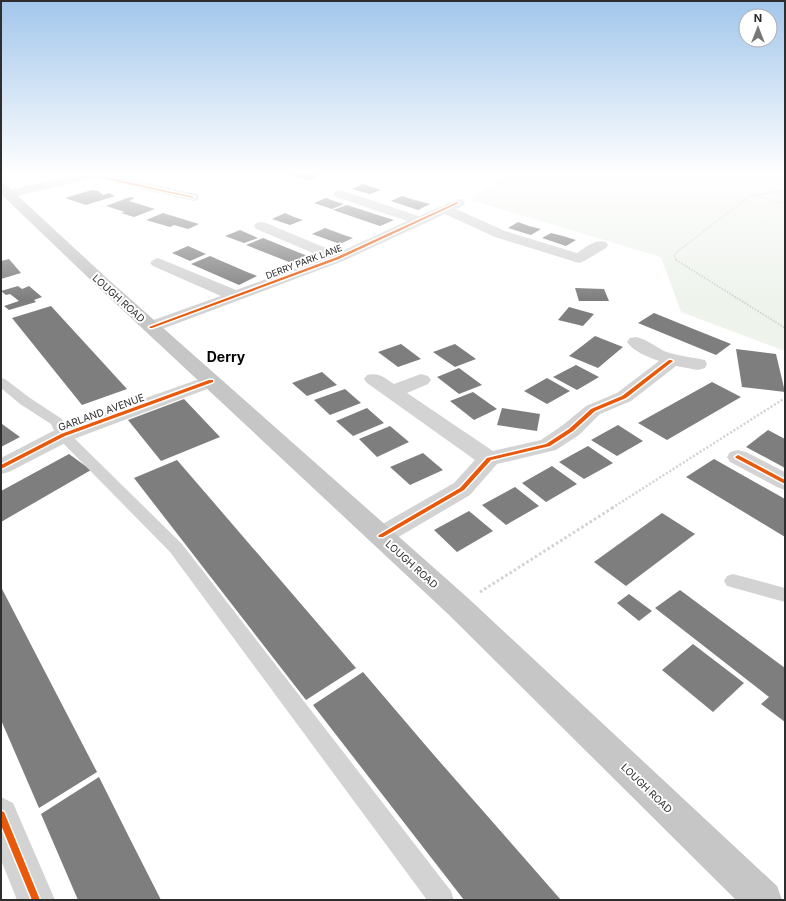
<svg xmlns="http://www.w3.org/2000/svg" width="786" height="901" font-family="Inter,sans-serif">
	<style>
		.green { fill: #eef3ec }
		.building { fill: #7e7e7e }
		.lines { fill: none; stroke-linecap: round; stroke-linejoin: round }
		.path-far3 { stroke: #d3d3d3; stroke-width: 1.5; stroke-dasharray: 1 1; stroke-linecap: butt }
		.path-far2 { stroke: #d3d3d3; stroke-width: 2; stroke-dasharray: 1.5 1.5; stroke-linecap: butt }
		.path-far1 { stroke: #d3d3d3; stroke-width: 2.5; stroke-dasharray: 2 2; stroke-linecap: butt }
		.path { stroke: #d3d3d3; stroke-width: 3; stroke-dasharray: 2.5 2.5; stroke-linecap: butt }
		.service { fill: #d3d3d3; fill-rule: evenodd }
		.minor { fill: #d3d3d3; fill-rule: evenodd }
		.primary { fill: #c6c6c6; fill-rule: evenodd }
		.cycleway-casing { stroke: #fff; stroke-width: 3 }
		.cycleway { fill: #e8590c; fill-rule: evenodd }
		.labels { text-anchor: middle; stroke-width: 4; stroke-linejoin: round; paint-order: stroke }
		.far-street-label { font-size: 9px; fill: #2e2e2e; stroke: #fff }
		.street-label { font-size: 10px; fill: #2e2e2e; stroke: #fff }
		.district-label { font-size: 14px; font-weight: bold; fill: #000; stroke: #fff }
	</style>
	<rect width="100%" height="100%" fill="#fff"/>
	<!-- green -->
	<path class="green" d="M507 174H785V351L681 312 661 257 470 200Z"/>
	<!-- building -->
	<g class="building">
		<path d="M282 174H315L320 175 309 180Z"/>
		<path d="M363 184 381 190 370 194 352 189Z"/>
		<path d="M92 190 98 191 103 195 109 193 115 196 86 205 65 198Z"/>
		<path d="M402 196 411 199 430 204 418 210 391 201Z"/>
		<path d="M130 197 135 198 129 201 155 209 134 217 121 213 125 212 106 206Z"/>
		<path d="M326 198 334 201 344 204 332 209 314 203Z"/>
		<path d="M347 205 384 217 394 220 380 226 333 210Z"/>
		<path d="M163 213 199 224 188 229 174 225 170 227 146 220Z"/>
		<path d="M285 213 294 217 303 220 290 225 272 219Z"/>
		<path d="M518 222 529 226 541 229 531 235 508 228Z"/>
		<path d="M325 228 344 235 353 238 340 244 312 234Z"/>
		<path d="M240 230 258 238 244 243 225 236Z"/>
		<path d="M551 233 563 236 576 240 566 246 542 238Z"/>
		<path d="M263 238 300 253 310 257 294 264 246 245Z"/>
		<path d="M188 246 206 254 190 261 172 253Z"/>
		<path d="M210 256 247 272 257 276 239 285 191 264Z"/>
		<path d="M9 259 21 273 1 279V261Z"/>
		<path d="M18 286 22 289 29 286 42 297 34 300 36 302 9 310 4 306 19 301 10 294 6 295 1 291Z"/>
		<path d="M575 288 604 289 609 301H579Z"/>
		<path d="M51 306 95 354 127 389 82 405 12 318Z"/>
		<path d="M569 307 594 314 583 326 558 320Z"/>
		<path d="M654 313 691 328 731 344 716 355 638 323Z"/>
		<path d="M595 336 623 347 598 368 569 356Z"/>
		<path d="M401 344 421 359 398 367 378 352Z"/>
		<path d="M455 344 476 359 455 367 433 352Z"/>
		<path d="M736 349 776 354 785 392 742 387Z"/>
		<path d="M576 365 599 377 577 390 553 377Z"/>
		<path d="M459 368 482 385 459 394 437 377Z"/>
		<path d="M322 372 337 385 307 396 292 383Z"/>
		<path d="M547 378 570 391 547 404 524 391Z"/>
		<path d="M712 382 741 397 667 440 638 423Z"/>
		<path d="M345 389 361 403 330 415 314 400Z"/>
		<path d="M473 392 497 409 474 420 450 401Z"/>
		<path d="M184 399 220 437 161 461 128 420Z"/>
		<path d="M367 408 384 423 353 436 336 421Z"/>
		<path d="M502 408 540 414 537 431 497 425Z"/>
		<path d="M2 424 20 437 1 447V425Z"/>
		<path d="M618 425 643 441 617 456 591 440Z"/>
		<path d="M390 426 409 442 377 457 359 439Z"/>
		<path d="M768 430 785 439V468L746 447Z"/>
		<path d="M588 446 613 463 584 479 559 462Z"/>
		<path d="M423 453 443 470 410 485 390 467Z"/>
		<path d="M69 454 91 470 1 522V491Z"/>
		<path d="M714 459 785 499V537L686 477Z"/>
		<path d="M177 460 215 504 356 668 306 700 134 478Z"/>
		<path d="M552 466 577 484 546 502 522 483Z"/>
		<path d="M515 487 539 506 506 525 482 505Z"/>
		<path d="M469 511 493 531 457 552 434 530Z"/>
		<path d="M662 513 695 534 626 586 594 562Z"/>
		<path d="M1 587 97 772 39 808 1 720Z"/>
		<path d="M680 590 785 668V722L761 704 769 697 655 608Z"/>
		<path d="M629 594 652 611 639 621 617 603Z"/>
		<path d="M693 644 744 683 713 712 662 670Z"/>
		<path d="M363 672 433 754 561 900H464L313 705Z"/>
		<path d="M99 777 129 837 161 900H78L41 814Z"/>
	</g>
	<g class="lines">
		<!-- path-far3 -->
		<g class="path-far3">
			<path d="M753 195 785 204"/>
			<path d="M677 261 674 256 677 252 751 195 785 191"/>
		</g>
		<!-- path-far2 -->
		<path class="path-far2" d="M676 260 785 328"/>
		<!-- path-far1 -->
		<path class="path-far1" d="M612 508 785 398"/>
		<!-- path -->
		<path class="path" d="M480 592 614 507"/>
		<!-- service -->
		<g class="service">
			<path d="M1 378 5 379 30 398 62 419 69 433 182 544 451 891 454 900H427L170 552 58 438 51 424 20 404 1 388Z"/>
			<path d="M733 574 785 588V602L727 586 724 581 727 576Z"/>
		</g>
		<!-- minor -->
		<g class="minor">
			<path d="M79 174H106L193 193 198 194 199 197 198 200 193 201 93 178 9 198 5 197 3 194 5 191Z"/>
			<path d="M340 190 419 216 458 199 463 200 465 203 463 206 456 209 505 231 577 253C586 247 595 239 606 242L608 245 606 248 584 261 579 263 495 237 445 214 343 261 157 331 151 332 145 331 142 327 145 323 221 296 153 266 150 263 153 260 158 258 163 260 236 290 325 258 256 229 254 226 256 223 261 222 266 223 338 253 407 221 336 197 334 194 336 191Z"/>
			<path d="M636 337C646 339 655 346 664 351 677 356 691 357 705 360L707 364 705 368 698 370 676 366 631 401 600 414 579 435 556 450 497 464 470 495 390 542 381 545 372 542 368 536 372 530 454 483 475 460 367 383 364 379 367 375C379 372 385 378 394 384L421 374 428 376 431 380 428 384 407 393 493 451 541 440 563 425 586 406 617 393 659 361C648 357 634 352 627 342L630 338Z"/>
			<path d="M211 375 218 377 221 381 218 385 71 440 9 472 1 474V458L55 430Z"/>
			<path d="M738 450 746 452 785 472V490L777 487 730 462 727 457 730 452Z"/>
			<path d="M1 797 13 803 55 900H17L1 860Z"/>
		</g>
		<!-- primary -->
		<path class="primary" d="M1 183 5 184 110 281 468 598 777 886 782 900H736L448 614 98 287 1 194Z"/>
		<defs>
			<g id="cycleway">
				<path d="M92 174H96L115 179 194 197 193 198 114 181Z"/>
				<path d="M457 202 459 203 339 259 152 328H150L149 327 337 257Z"/>
				<path d="M669 360H671L673 361 626 398 595 411 573 431 550 446 491 460 464 490 383 537H379L378 536 379 535 460 488 487 458 546 444 569 429 591 409 622 396Z"/>
				<path d="M209 380H213V382L65 436 1 469V465L61 434Z"/>
				<path d="M738 455 785 480V484L736 458 735 457Z"/>
				<path d="M1 811 4 812 40 900H32L1 825Z"/>
			</g>
		</defs>
		<!-- cycleway casing -->
		<use href="#cycleway" class="cycleway-casing"/>
		<!-- cycleway -->
		<use href="#cycleway" class="cycleway"/>
	</g>
	<!-- sky -->
	<linearGradient id="sky" x2="0" y2="1"><stop stop-color="#a2c6eb"/><stop offset="0.58" stop-color="#fff"/><stop offset="1" stop-color="#fff" stop-opacity="0"/></linearGradient>
	<rect width="786" height="300" fill="url(#sky)"/>
	<g class="labels">
		<!-- far-street labels -->
		<g class="far-street-label">
			<text transform="translate(304 262) rotate(-21)" y="3">DERRY PARK LANE</text>
		</g>
		<!-- street labels -->
		<g class="street-label">
			<text transform="translate(119 298) rotate(42)" y="4">LOUGH ROAD</text>
			<text transform="translate(101 412) rotate(-20)" y="4">GARLAND AVENUE</text>
			<text transform="translate(412 564) rotate(42)" y="4">LOUGH ROAD</text>
			<text transform="translate(647 788) rotate(44)" y="4">LOUGH ROAD</text>
		</g>
		<!-- district labels -->
		<g class="district-label">
			<text x="226" y="362">Derry</text>
		</g>
	</g>
	<!-- border -->
	<rect width="786" height="901" fill="none" stroke="#2e2e2e" stroke-width="4"/>
	<!-- north arrow -->
	<g transform="translate(758 28)"><circle r="19" fill="#ffffff" stroke="#ababab"/>
	<path d="M0-3L7 15L0 10L-7 15Z" fill="#777777"/>
	<text y="-6" font-size="11" font-weight="bold" text-anchor="middle" fill="#2e2e2e">N</text>
	</g>
</svg>
